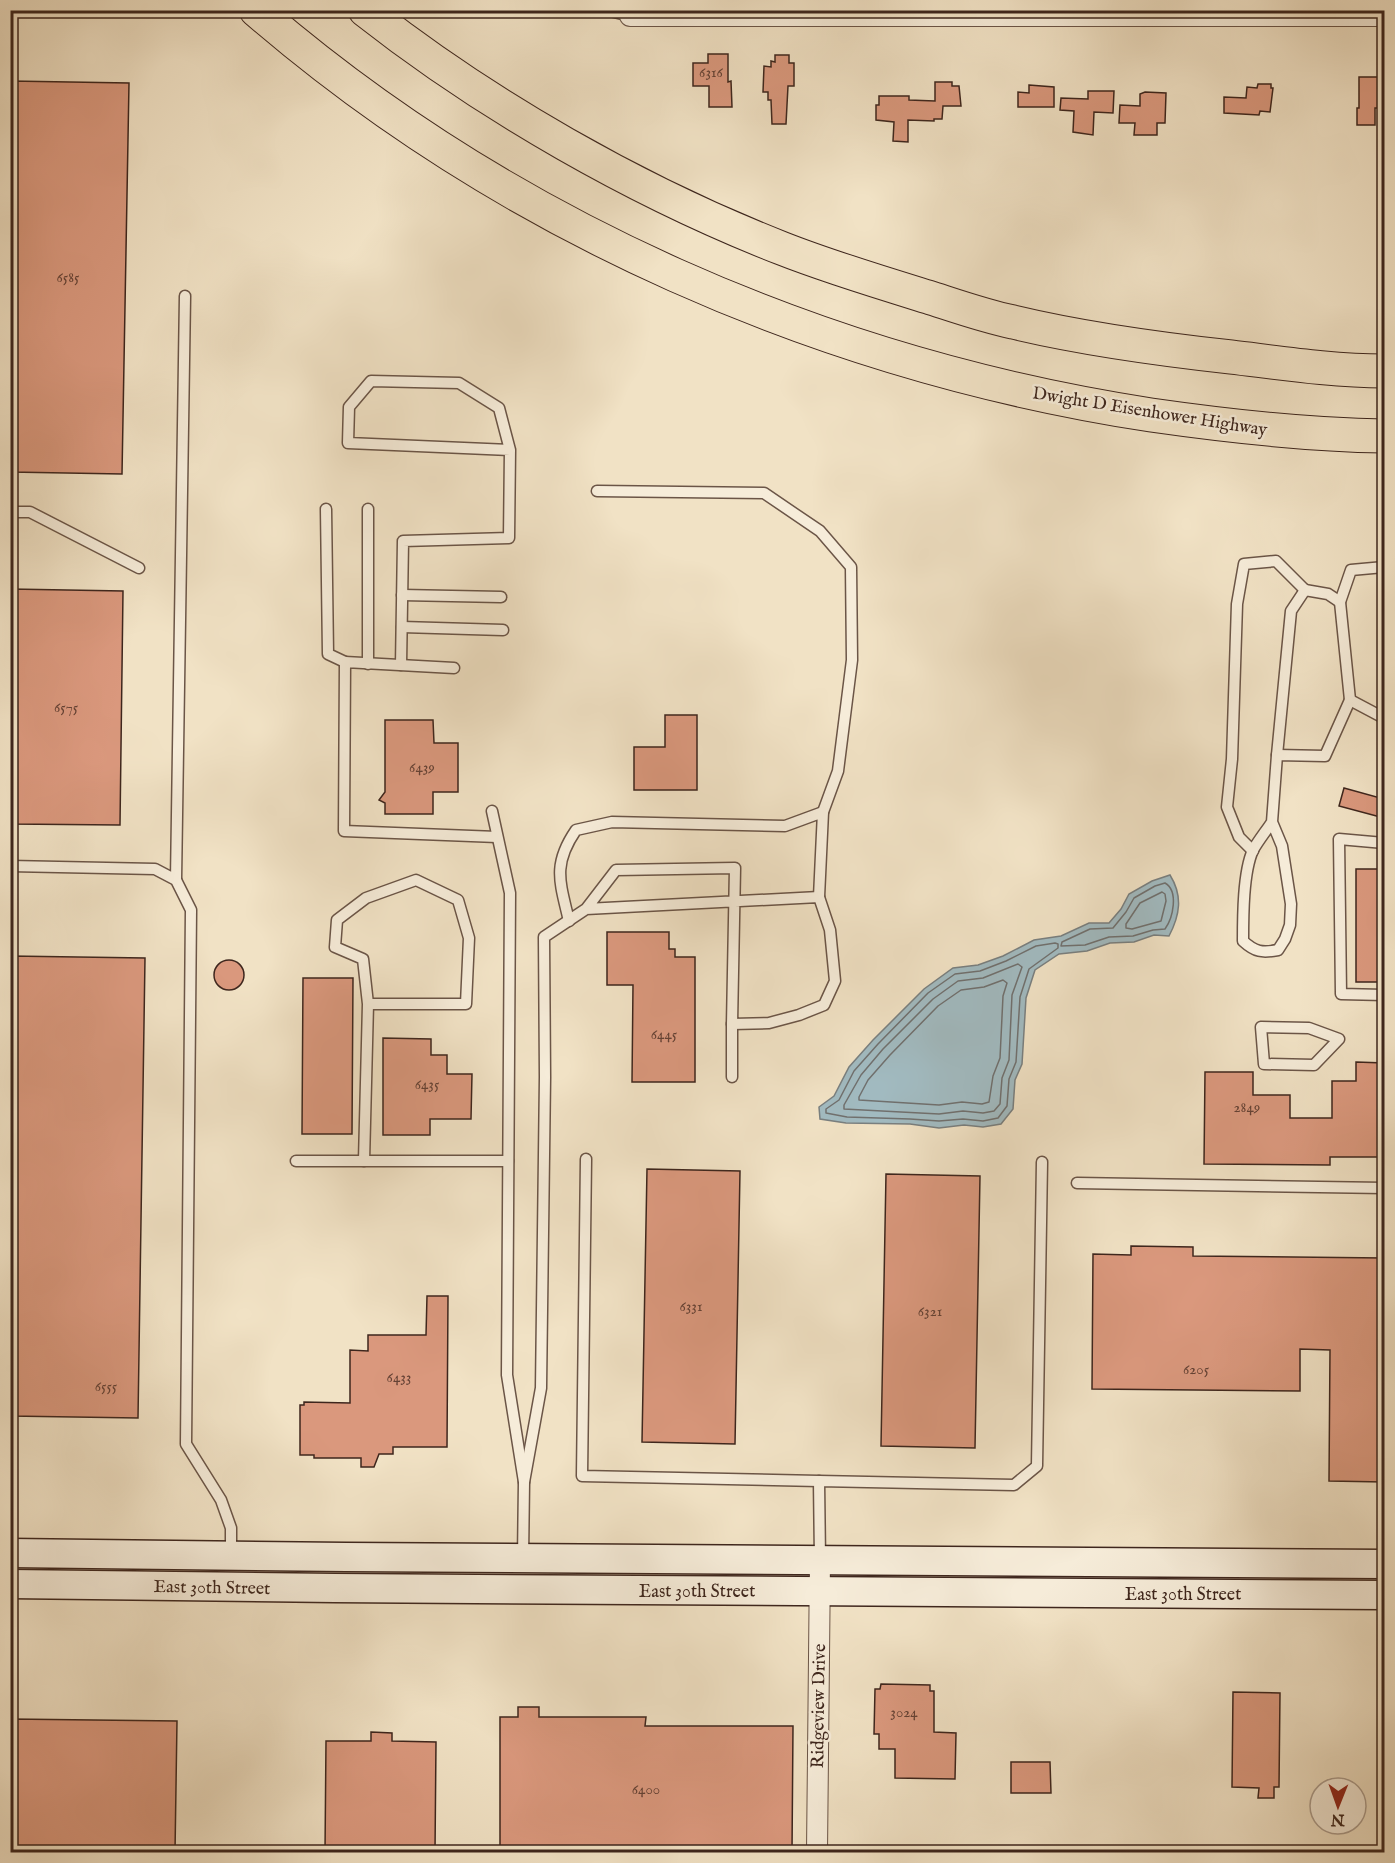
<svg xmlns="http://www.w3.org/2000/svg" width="1395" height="1863" font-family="'IM FELL English',serif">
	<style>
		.water { fill: #a1bac0; stroke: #797f7f; stroke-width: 1.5 }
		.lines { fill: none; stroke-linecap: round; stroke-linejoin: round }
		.shore { stroke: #70706e; stroke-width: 1.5 }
		.building { fill: #da987d; stroke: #3e261d; stroke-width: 1.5 }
		.lane-casing { stroke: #6b5547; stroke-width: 13 }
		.street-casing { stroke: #6b5547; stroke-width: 22 }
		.secondary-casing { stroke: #3e261d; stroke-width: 31 }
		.highway-casing { stroke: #3e261d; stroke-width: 35 }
		.lane { stroke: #f6ecd9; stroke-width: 10 }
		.street { stroke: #f6ecd9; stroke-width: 20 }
		.secondary { stroke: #f6ecd9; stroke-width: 28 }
		.highway { stroke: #f1e2c5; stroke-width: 33 }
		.labels { text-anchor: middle; stroke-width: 5; stroke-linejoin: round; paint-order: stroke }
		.number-label { font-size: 15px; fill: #654235 }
		.street-label { font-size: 18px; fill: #3e261d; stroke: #f6ecd9 }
	</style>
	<rect width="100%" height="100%" fill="#f1e2c5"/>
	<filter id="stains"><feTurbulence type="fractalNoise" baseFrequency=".00333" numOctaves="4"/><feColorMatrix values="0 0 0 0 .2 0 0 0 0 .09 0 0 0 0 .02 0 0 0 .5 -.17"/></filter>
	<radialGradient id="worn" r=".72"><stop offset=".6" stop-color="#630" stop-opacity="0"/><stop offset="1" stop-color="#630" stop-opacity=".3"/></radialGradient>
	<!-- water -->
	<path class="water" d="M1170 875C1183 896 1180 915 1169 936L1154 935 1134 942 1110 943 1087 951 1059 954 1035 970 1026 998 1022 1064 1015 1080 1013 1109 1001 1124 983 1127 964 1125 939 1128 910 1124 846 1123 820 1119 819 1107 834 1096 849 1067 873 1040 924 989 953 968 978 965 1003 956 1034 940 1061 936 1089 923H1109L1121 909 1129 894 1152 881Z"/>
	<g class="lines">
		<!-- shore -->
		<g class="shore">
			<path d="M1165 883C1179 891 1173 918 1165 929L1153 930 1133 936 1109 937 1085 945 1061 946 1062 942 1090 929 1113 928 1126 912 1134 898 1155 886Z"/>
			<path d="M1162 892 1165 894 1166 901 1161 921 1132 929 1126 928V924L1140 903Z"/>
			<path d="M1055 943 1058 944V948L1029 969 1020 997 1016 1062 1009 1079 1007 1106 998 1118 983 1121 963 1119 939 1121 910 1119 847 1117 826 1113V1109L839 1100 854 1071 878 1044 928 993 955 974 980 971 1006 961 1036 946Z"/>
			<path d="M1018 964 1022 967 1012 995 1009 1060 1002 1078 1000 1104 994 1111 983 1113 963 1111 939 1114 844 1109V1105L861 1075 883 1049 933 999 958 981 983 978Z"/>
			<path d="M1003 980 1007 983 1003 996 1000 1058 993 1076 989 1102 982 1104 962 1102 939 1105 859 1100V1097L868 1080 890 1055 938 1006 961 990 984 987Z"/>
		</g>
	</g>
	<!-- building -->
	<g class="building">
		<path d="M708 54H728V82L731 81 732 107H709V86H693V63H708Z"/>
		<path d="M775 55H789V63H794V86H788L786 124H772L771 100H768V92H763L764 66 771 67V61L775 62Z"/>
		<path d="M1359 77H1384L1383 108H1375V125H1357V108H1359Z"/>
		<path d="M10 81 129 83 122 474 10 472Z"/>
		<path d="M935 82H952V86H959L961 106H943L942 119H934V121L908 120V142L893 141 894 122 876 120V105H879V96H909V100L935 101Z"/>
		<path d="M1258 84H1271V88H1273L1270 112 1260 111 1259 115 1224 113V97L1246 98 1247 87 1257 88Z"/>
		<path d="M1029 85 1054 87V107H1018V92L1029 93Z"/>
		<path d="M1088 91H1114L1113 113 1094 112 1093 135 1073 132 1074 111 1060 110 1061 98 1088 99Z"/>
		<path d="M1145 92 1166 93 1165 123H1157V135H1134L1135 123H1119L1120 105 1140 106V94Z"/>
		<path d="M10 589 123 591 120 825 10 824Z"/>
		<path d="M665 715H697V790H634V747H665Z"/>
		<path d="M385 720H433L434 743H458V792H433V814H385V803L379 800 385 792Z"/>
		<path d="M1344 788 1384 799V818L1339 806Z"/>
		<rect x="1356" y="869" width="28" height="113"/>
		<path d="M607 932H669V949H675V957H695V1082H632L633 985H607Z"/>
		<path d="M10 956 145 958 138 1418 10 1416Z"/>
		<circle cx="229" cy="975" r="15"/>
		<path d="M303 978H353L352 1134H302Z"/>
		<path d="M383 1038 431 1039V1055H447V1074H472L471 1119H430V1135H383Z"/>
		<path d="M1356 1062 1384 1063V1157H1330V1165L1204 1164 1205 1072H1253V1095H1290V1118H1332V1081H1356Z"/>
		<path d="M647 1169 740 1171 735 1444 642 1442Z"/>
		<path d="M886 1174 980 1176 975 1448 881 1446Z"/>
		<path d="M1131 1246 1193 1247V1256L1384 1258V1482L1329 1481 1330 1350 1300 1349V1391L1092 1389 1093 1254 1131 1255Z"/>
		<path d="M427 1296H448L447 1447H393V1454H379L374 1467H361V1458H314V1455H300V1405H304V1402L350 1403V1350L368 1351V1335H426Z"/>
		<path d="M881 1684 930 1685V1691H934V1732L956 1733 955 1779 895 1778V1749H879V1734H874L875 1689H880Z"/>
		<path d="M1233 1692 1280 1693 1279 1787H1274V1798H1258L1259 1788 1232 1787Z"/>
		<path d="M518 1707H539V1717H646L645 1726H793L792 1852H500V1717H518Z"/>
		<path d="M10 1719 177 1721 175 1852H10Z"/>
		<path d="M371 1732 392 1733V1741L436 1742 435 1852H325L326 1741H371Z"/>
		<path d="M1011 1762H1050L1051 1793H1011Z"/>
	</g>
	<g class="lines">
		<defs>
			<g id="lane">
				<path d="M606 10 630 16"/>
				<path d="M597 491 764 493 820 531 851 567 852 660 838 771 823 812"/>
				<path d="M326 509 328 654 345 662"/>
				<path d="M10 512H30L139 568"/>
				<path d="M402 595 501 597"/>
				<path d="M402 627 503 630"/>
				<path d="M368 664V509"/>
				<path d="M401 665 403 541 509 538 510 450 348 443 349 407 371 381 459 383 499 408 510 450"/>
				<path d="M454 668 345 662 344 831 497 837"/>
				<path d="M1350 700 1340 602 1351 570 1384 567"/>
				<path d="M1277 755 1291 611 1305 590 1328 594 1340 602"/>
				<path d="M492 811 510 893 507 1375 524 1482 523 1558"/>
				<path d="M1272 822C1266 831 1258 841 1253 850 1243 872 1243 917 1243 941 1255 952 1262 953 1278 950L1285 939 1290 925 1291 904 1282 846 1272 822 1277 755 1325 756 1350 700 1384 718"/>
				<path d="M1384 843 1339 839 1341 994 1384 995"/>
				<path d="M1253 851 1239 837 1227 807 1232 759 1237 604 1244 564 1276 561 1305 590"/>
				<path d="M10 866 155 869 176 880 191 910 186 1444 221 1500 231 1528V1555"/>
				<path d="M176 880 185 296"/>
				<path d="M569 921C560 882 552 865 576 830L612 822 785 826 823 812 819 897"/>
				<path d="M1261 1027 1309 1028 1339 1039 1314 1065 1264 1064Z"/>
				<path d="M732 1077V1024"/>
				<path d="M586 1159 582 1476 819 1481"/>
				<path d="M296 1161H508"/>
				<path d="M364 1161 368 1004H466L469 938 458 900 416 880 366 898 337 920 335 947 363 959 368 1004"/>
				<path d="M1077 1183 1384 1188"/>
				<path d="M524 1482 541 1388 545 1077 544 937 586 909 819 897 830 930 835 981 824 1005 799 1015 769 1023 732 1024 735 868 616 870 586 909"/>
				<path d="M820 1560 819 1481 1014 1485 1037 1466 1042 1162"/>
			</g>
			<g id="street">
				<path d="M630 16H1384"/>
				<path d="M817 1852 820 1560"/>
			</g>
			<g id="secondary">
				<path d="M10 1553 346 1557 1384 1564"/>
				<path d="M10 1584 335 1588 1384 1595"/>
			</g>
			<g id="highway">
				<path d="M256 10C507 227 825 365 1151 415 1228 426 1306 435 1384 436"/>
				<path d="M365 10C487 106 638 192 781 248 829 267 879 282 928 297 956 306 984 316 1013 322 1084 339 1158 349 1231 357 1281 363 1333 371 1384 371"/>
			</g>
		</defs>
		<!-- lane casing -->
		<use href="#lane" class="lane-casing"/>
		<!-- street casing -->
		<use href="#street" class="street-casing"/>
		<!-- secondary casing -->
		<use href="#secondary" class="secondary-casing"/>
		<!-- highway casing -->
		<use href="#highway" class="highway-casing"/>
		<!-- lane -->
		<use href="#lane" class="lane"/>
		<!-- street -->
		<use href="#street" class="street"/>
		<!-- secondary -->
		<use href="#secondary" class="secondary"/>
		<!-- highway -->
		<use href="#highway" class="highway"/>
	</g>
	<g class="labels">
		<!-- number labels -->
		<g class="number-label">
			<text x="711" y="77">6316</text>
			<text x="68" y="282">6585</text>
			<text x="66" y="712">6575</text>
			<text x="422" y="772">6439</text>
			<text x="664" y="1039">6445</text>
			<text x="427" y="1089">6435</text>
			<text x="1247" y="1112">2849</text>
			<text x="691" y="1311">6331</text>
			<text x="930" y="1316">6321</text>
			<text x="1196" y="1374">6205</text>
			<text x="399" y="1382">6433</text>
			<text x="106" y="1391">6555</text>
			<text x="904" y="1717">3024</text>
			<text x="646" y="1794">6400</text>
		</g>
		<!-- street labels -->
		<g class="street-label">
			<text transform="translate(1150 411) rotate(9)" y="6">Dwight D Eisenhower Highway</text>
			<text transform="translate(212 1587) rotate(1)" y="6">East 30th Street</text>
			<text x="697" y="1597">East 30th Street</text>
			<text x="1183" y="1600">East 30th Street</text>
			<text transform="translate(818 1706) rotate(-89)" y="6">Ridgeview Drive</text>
		</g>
	</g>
	<!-- margin -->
	<rect width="1395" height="1863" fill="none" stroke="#f1e2c5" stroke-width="36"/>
	<rect x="12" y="12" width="1371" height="1839" fill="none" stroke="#3e261d" stroke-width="3"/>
	<rect x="18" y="18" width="1359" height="1827" fill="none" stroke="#3e261d" stroke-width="1.5"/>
	<!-- north arrow -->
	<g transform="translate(1338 1806) rotate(181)"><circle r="28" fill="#f6ecd9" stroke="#ac9d8e" stroke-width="1.5"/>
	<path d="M0-4.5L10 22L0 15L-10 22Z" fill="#8f2418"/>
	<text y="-9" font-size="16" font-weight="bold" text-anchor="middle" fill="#3e261d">N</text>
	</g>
	<rect width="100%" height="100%" filter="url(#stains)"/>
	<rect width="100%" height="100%" fill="url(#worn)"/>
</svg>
